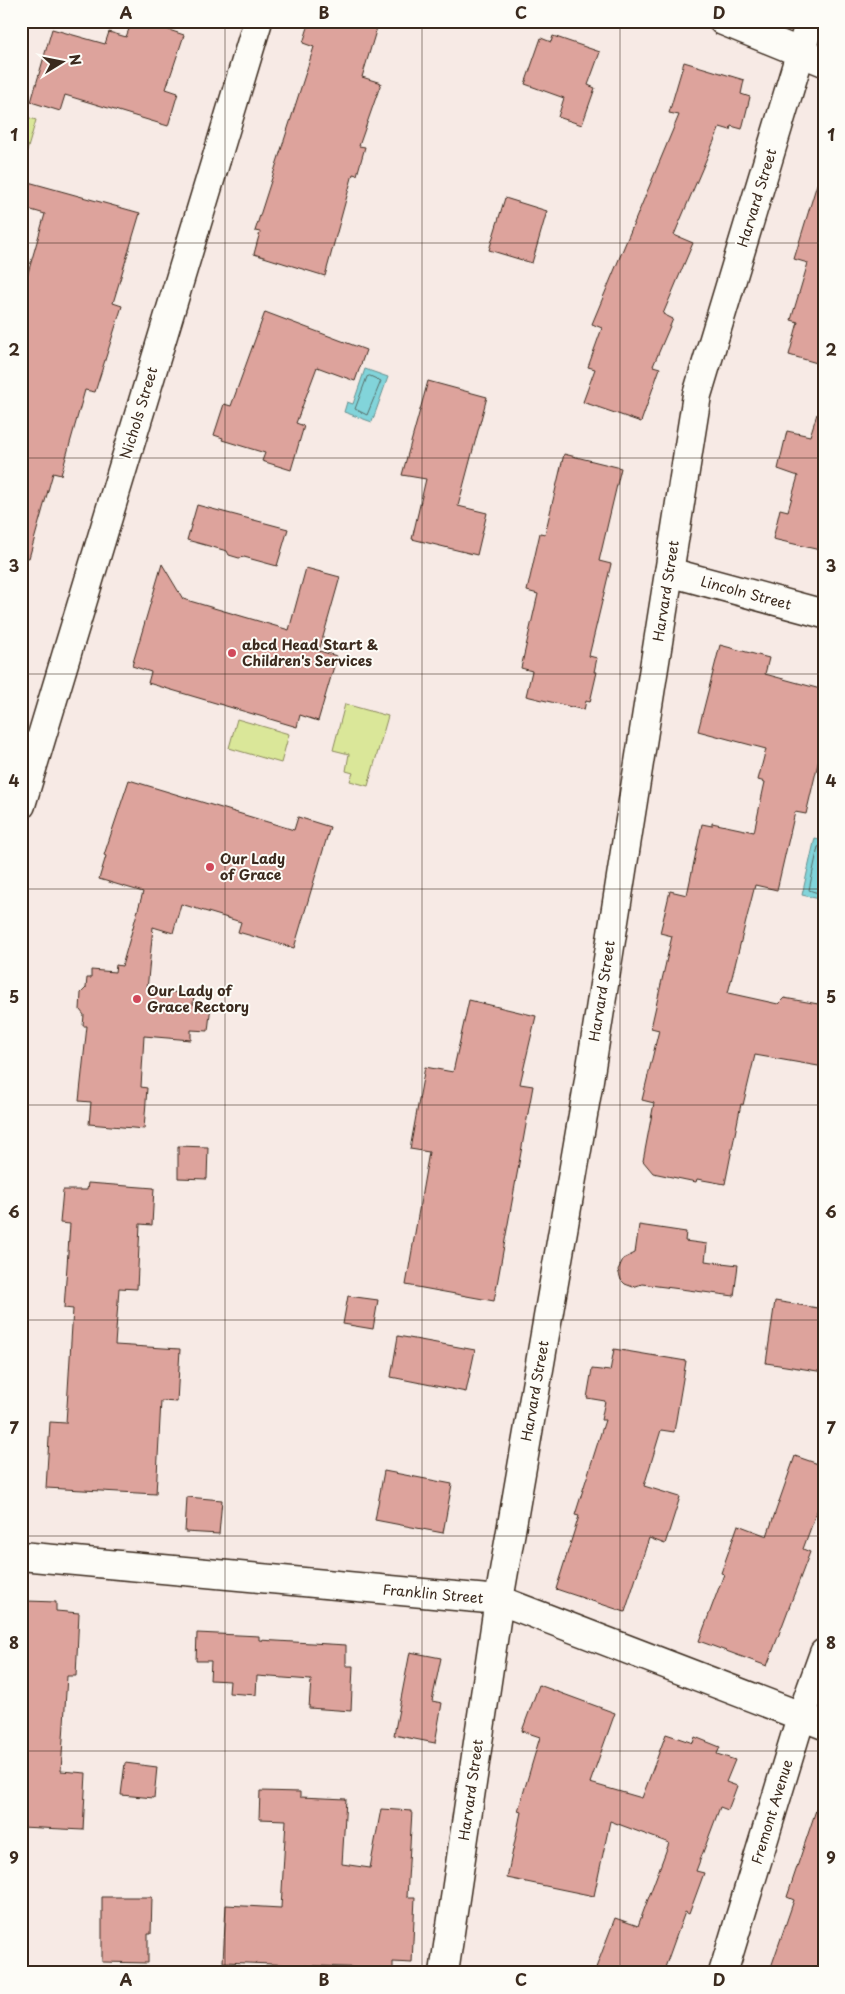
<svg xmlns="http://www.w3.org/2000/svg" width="845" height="1994" font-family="'Playpen Sans',sans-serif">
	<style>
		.green { fill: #dae799; stroke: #8a885c }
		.water { fill: #82d4da; stroke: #66908f }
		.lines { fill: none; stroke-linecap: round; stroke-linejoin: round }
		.shore { stroke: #576e69; stroke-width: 1 }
		.building { fill: #dda39c; stroke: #3b2a1e }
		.minor-casing { stroke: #3b2a1e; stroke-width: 31 }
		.minor { stroke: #fdfcf7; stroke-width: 28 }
		.grid { fill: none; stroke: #3b2a1e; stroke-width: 1; stroke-opacity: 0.55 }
		.poi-dot { fill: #d1495b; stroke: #fdfcf7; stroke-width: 2 }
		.labels { text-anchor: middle; stroke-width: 4; stroke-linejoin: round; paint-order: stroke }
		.street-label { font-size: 14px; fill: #3b2a1e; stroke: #fdfcf7 }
		.poi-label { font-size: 14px; font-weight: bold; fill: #3b2a1e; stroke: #fdfcf7; text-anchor: start }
		.neatline { fill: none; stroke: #3b2a1e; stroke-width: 2 }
		.grid-label { font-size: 16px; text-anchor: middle; font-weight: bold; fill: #3b2a1e }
	</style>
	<rect width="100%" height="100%" fill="#f7eae5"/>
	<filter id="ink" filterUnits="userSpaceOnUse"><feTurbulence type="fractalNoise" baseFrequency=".02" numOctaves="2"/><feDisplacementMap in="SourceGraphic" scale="10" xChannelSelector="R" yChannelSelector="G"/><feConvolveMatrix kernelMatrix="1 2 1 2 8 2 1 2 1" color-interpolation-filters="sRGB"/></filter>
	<g filter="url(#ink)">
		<!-- green -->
		<g class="green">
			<path d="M21 115 36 120 27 151 21 150Z"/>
			<path d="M345 704 388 716 368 786 350 781 353 773 346 771 349 754 333 750Z"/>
			<path d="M237 719 289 734 281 763 229 748Z"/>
		</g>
		<!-- water -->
		<g class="water">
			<path d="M365 369 388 377 372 422 344 412 347 402 353 404Z"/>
			<path d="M815 838 824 840V900L802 895Z"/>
		</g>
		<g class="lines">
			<!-- shore -->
			<g class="shore">
				<path d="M370 376 381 381 367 415 355 409 367 377Z"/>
				<path d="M824 845 818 847 809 890 824 895"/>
			</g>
		</g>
		<!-- building -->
		<g class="building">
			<path d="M132 21H142L184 35 166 89 178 93 168 126 65 95 60 111 31 102 52 29 105 44 109 32 126 37Z"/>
			<path d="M310 21H379L362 77 381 83 359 146 365 147 357 175 353 174 325 276 254 254 260 232 255 231 314 47 303 43Z"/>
			<path d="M553 36 600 52 588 85 595 88 582 125 558 117 564 98 525 84 541 38 551 42Z"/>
			<path d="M684 62 744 80 741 94 750 97 742 129 731 126 730 130 720 127 674 235 693 243 663 314 673 319 653 366 660 368 641 422 583 402 595 369 588 367 602 328 592 324 679 115 669 113Z"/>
			<path d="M21 180 140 213 113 303 122 306 95 392 85 390 61 475 53 473 29 558 21 557V297L45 214 21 207Z"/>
			<path d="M817 184H824V365L789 355 798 322 791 320 808 263 794 259Z"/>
			<path d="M505 198 547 211 532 263 489 250Z"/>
			<path d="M265 312 366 350 355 381 317 367 296 423 304 426 291 470 262 461 265 453 222 440 223 438 214 435 224 404 231 406Z"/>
			<path d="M428 381 487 397 458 506 487 513 477 555 412 539 426 479 402 475Z"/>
			<path d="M817 414 824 416V551L773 539 780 509 788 511 798 476 778 469 787 431 810 436Z"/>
			<path d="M564 454 621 468 599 561 611 564 589 656 597 658 594 672H597L590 702 586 701 584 710 526 696 532 671 521 668 538 594 527 591 540 533 545 534Z"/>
			<path d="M197 505 288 529 277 566 244 557 239 558 229 555 227 551 187 540Z"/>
			<path d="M162 564 183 599 289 630 306 568 340 577 319 651 337 656 318 721 300 715 297 727 148 683 151 672 132 666Z"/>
			<path d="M720 645 769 658 765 674 824 690V760L819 759 806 814 795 812 777 890 755 885 728 993 778 1004 784 998 824 1005V1067L755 1055 743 1105 741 1104 725 1184 697 1179 696 1182 653 1173 643 1161 654 1103 642 1100 659 1030 651 1028 672 936 660 933 670 891 687 895 702 824 712 826V823L754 832 765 782 758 780 766 749 698 731Z"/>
			<path d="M129 780 294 830 298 817 330 827 294 948 238 932 241 922 181 904 173 933 153 927 147 990 194 994 193 1004 211 1005 208 1031 191 1030V1040L144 1036 141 1087 147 1088 144 1129 89 1124 91 1102 79 1101 87 1026H83L84 1015 80 1010 81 993 86 988 87 978H91V970L115 972 116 965 122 966 143 892 99 879 106 856 104 855Z"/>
			<path d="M469 1000 536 1016 520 1084 533 1086 494 1301 406 1285 429 1152 410 1149 425 1067 453 1072Z"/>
			<path d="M178 1146 208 1147 207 1179 178 1178Z"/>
			<path d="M88 1183 154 1188 152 1225 140 1224 137 1289 119 1288 115 1345 180 1349 177 1402 161 1401 156 1494 46 1488 50 1422 66 1423 73 1309 64 1308 70 1224 60 1223 63 1190H87Z"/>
			<path d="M639 1225 686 1232 685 1241 707 1244 705 1261 738 1265 734 1296 642 1284 633 1287 625 1284 621 1280 618 1270 623 1259 635 1253Z"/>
			<path d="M348 1296 378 1300 373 1329 343 1324Z"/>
			<path d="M775 1301 824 1309V1372L766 1363Z"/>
			<path d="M398 1336 475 1350 466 1392 391 1377Z"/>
			<path d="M614 1349 686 1361 674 1432 661 1430 644 1486 680 1497 665 1544 649 1538 625 1612 556 1589 579 1516 575 1515 605 1420H601L605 1401 587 1398 592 1369 610 1371Z"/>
			<path d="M795 1456 824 1466V1492L803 1549 810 1552 767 1666 699 1641 724 1574 721 1573 738 1525 767 1536Z"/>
			<path d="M384 1471 452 1484 443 1533 375 1520Z"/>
			<path d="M187 1497 222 1500 219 1534 185 1532Z"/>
			<path d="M27 1601 56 1602V1611L79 1613 76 1676H67L61 1771 86 1773 83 1830 21 1827V1608L26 1609Z"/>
			<path d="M197 1633 259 1636V1640L346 1645V1666H353L351 1711 309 1708 311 1680 257 1676 256 1695 229 1693 230 1681 210 1680 211 1661H196Z"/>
			<path d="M410 1652 441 1658 432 1701 442 1703 435 1743 394 1735Z"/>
			<path d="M539 1685 615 1713 590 1783 642 1798 666 1734 693 1743 695 1737 720 1747 717 1754 735 1760 726 1782 737 1786 728 1810 720 1807 696 1871 704 1873 689 1914 685 1912 663 1973H594L615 1918 638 1926 669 1843 610 1821 594 1896 507 1878 521 1812 518 1811 540 1737 522 1731Z"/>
			<path d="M125 1763 157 1767 154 1798 121 1795Z"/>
			<path d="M260 1791 300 1792V1797L346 1799 342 1864 370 1868 381 1809 412 1811 407 1897H415L412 1963 393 1962V1969L223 1962 226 1905 281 1908 286 1820 259 1819Z"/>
			<path d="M819 1801 824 1802V1973H769L794 1900 787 1897Z"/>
			<path d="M102 1897H152L151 1934H148V1963L102 1962Z"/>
		</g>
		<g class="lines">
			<defs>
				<g id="minor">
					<path d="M723 21 824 62"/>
					<path d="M669 572 824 614"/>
					<path d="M21 805 258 21"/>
					<path d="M21 1556 499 1600 824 1725"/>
					<path d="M444 1973 499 1600 588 1086 697 395 810 21"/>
					<path d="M723 1973 801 1717 824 1653"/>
				</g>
			</defs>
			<!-- minor casing -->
			<use href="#minor" class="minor-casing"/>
			<!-- minor -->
			<use href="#minor" class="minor"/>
		</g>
	</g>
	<!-- grid -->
	<path class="grid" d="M225 21V1973M422 21V1973M620 21V1973M21 243H824M21 458H824M21 674H824M21 889H824M21 1105H824M21 1320H824M21 1536H824M21 1751H824"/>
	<!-- markers -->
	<g class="poi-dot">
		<circle cx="232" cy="653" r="5"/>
		<circle cx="210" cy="867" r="5"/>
		<circle cx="137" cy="999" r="5"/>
	</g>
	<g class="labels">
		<!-- street labels -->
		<g class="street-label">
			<text transform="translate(757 198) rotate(-73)" y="5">Harvard Street</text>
			<text transform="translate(139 413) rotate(-73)" y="5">Nichols Street</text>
			<text transform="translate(666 591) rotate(-81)" y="5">Harvard Street</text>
			<text transform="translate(746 593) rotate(15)" y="5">Lincoln Street</text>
			<text transform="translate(602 991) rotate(-81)" y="5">Harvard Street</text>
			<text transform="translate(535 1391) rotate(-80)" y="5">Harvard Street</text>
			<text transform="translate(433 1594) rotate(5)" y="5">Franklin Street</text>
			<text transform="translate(471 1790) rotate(-82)" y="5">Harvard Street</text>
			<text transform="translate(772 1812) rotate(-73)" y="5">Fremont Avenue</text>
		</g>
		<!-- poi labels -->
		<g class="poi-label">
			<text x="242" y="650">abcd Head Start &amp;<tspan x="242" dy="16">Children's Services</tspan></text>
			<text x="220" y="864">Our Lady<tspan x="220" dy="16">of Grace</tspan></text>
			<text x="147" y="996">Our Lady of<tspan x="147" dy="16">Grace Rectory</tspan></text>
		</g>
	</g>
	<!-- margin -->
	<rect width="845" height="1994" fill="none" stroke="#fdfcf7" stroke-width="55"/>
	<!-- north arrow -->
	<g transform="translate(62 62) rotate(80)" stroke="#fdfcf7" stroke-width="4" paint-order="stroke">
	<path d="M0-4L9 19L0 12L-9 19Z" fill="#3b2a1e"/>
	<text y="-8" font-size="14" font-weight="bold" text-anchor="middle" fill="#3b2a1e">N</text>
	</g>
	<rect x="28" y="28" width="790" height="1938" class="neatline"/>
	<g class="grid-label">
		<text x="126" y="19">A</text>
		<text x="324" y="19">B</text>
		<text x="521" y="19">C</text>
		<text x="719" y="19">D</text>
		<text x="14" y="141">1</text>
		<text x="831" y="141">1</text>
		<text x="14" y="356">2</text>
		<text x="831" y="356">2</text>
		<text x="14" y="572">3</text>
		<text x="831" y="572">3</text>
		<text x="14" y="787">4</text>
		<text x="831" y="787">4</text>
		<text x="14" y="1003">5</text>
		<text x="831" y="1003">5</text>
		<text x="14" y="1218">6</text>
		<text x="831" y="1218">6</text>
		<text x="14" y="1434">7</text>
		<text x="831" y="1434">7</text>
		<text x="14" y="1649">8</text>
		<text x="831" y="1649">8</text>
		<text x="14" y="1864">9</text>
		<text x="831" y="1864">9</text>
		<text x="126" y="1986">A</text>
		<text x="324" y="1986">B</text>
		<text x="521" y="1986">C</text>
		<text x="719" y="1986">D</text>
	</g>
</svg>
